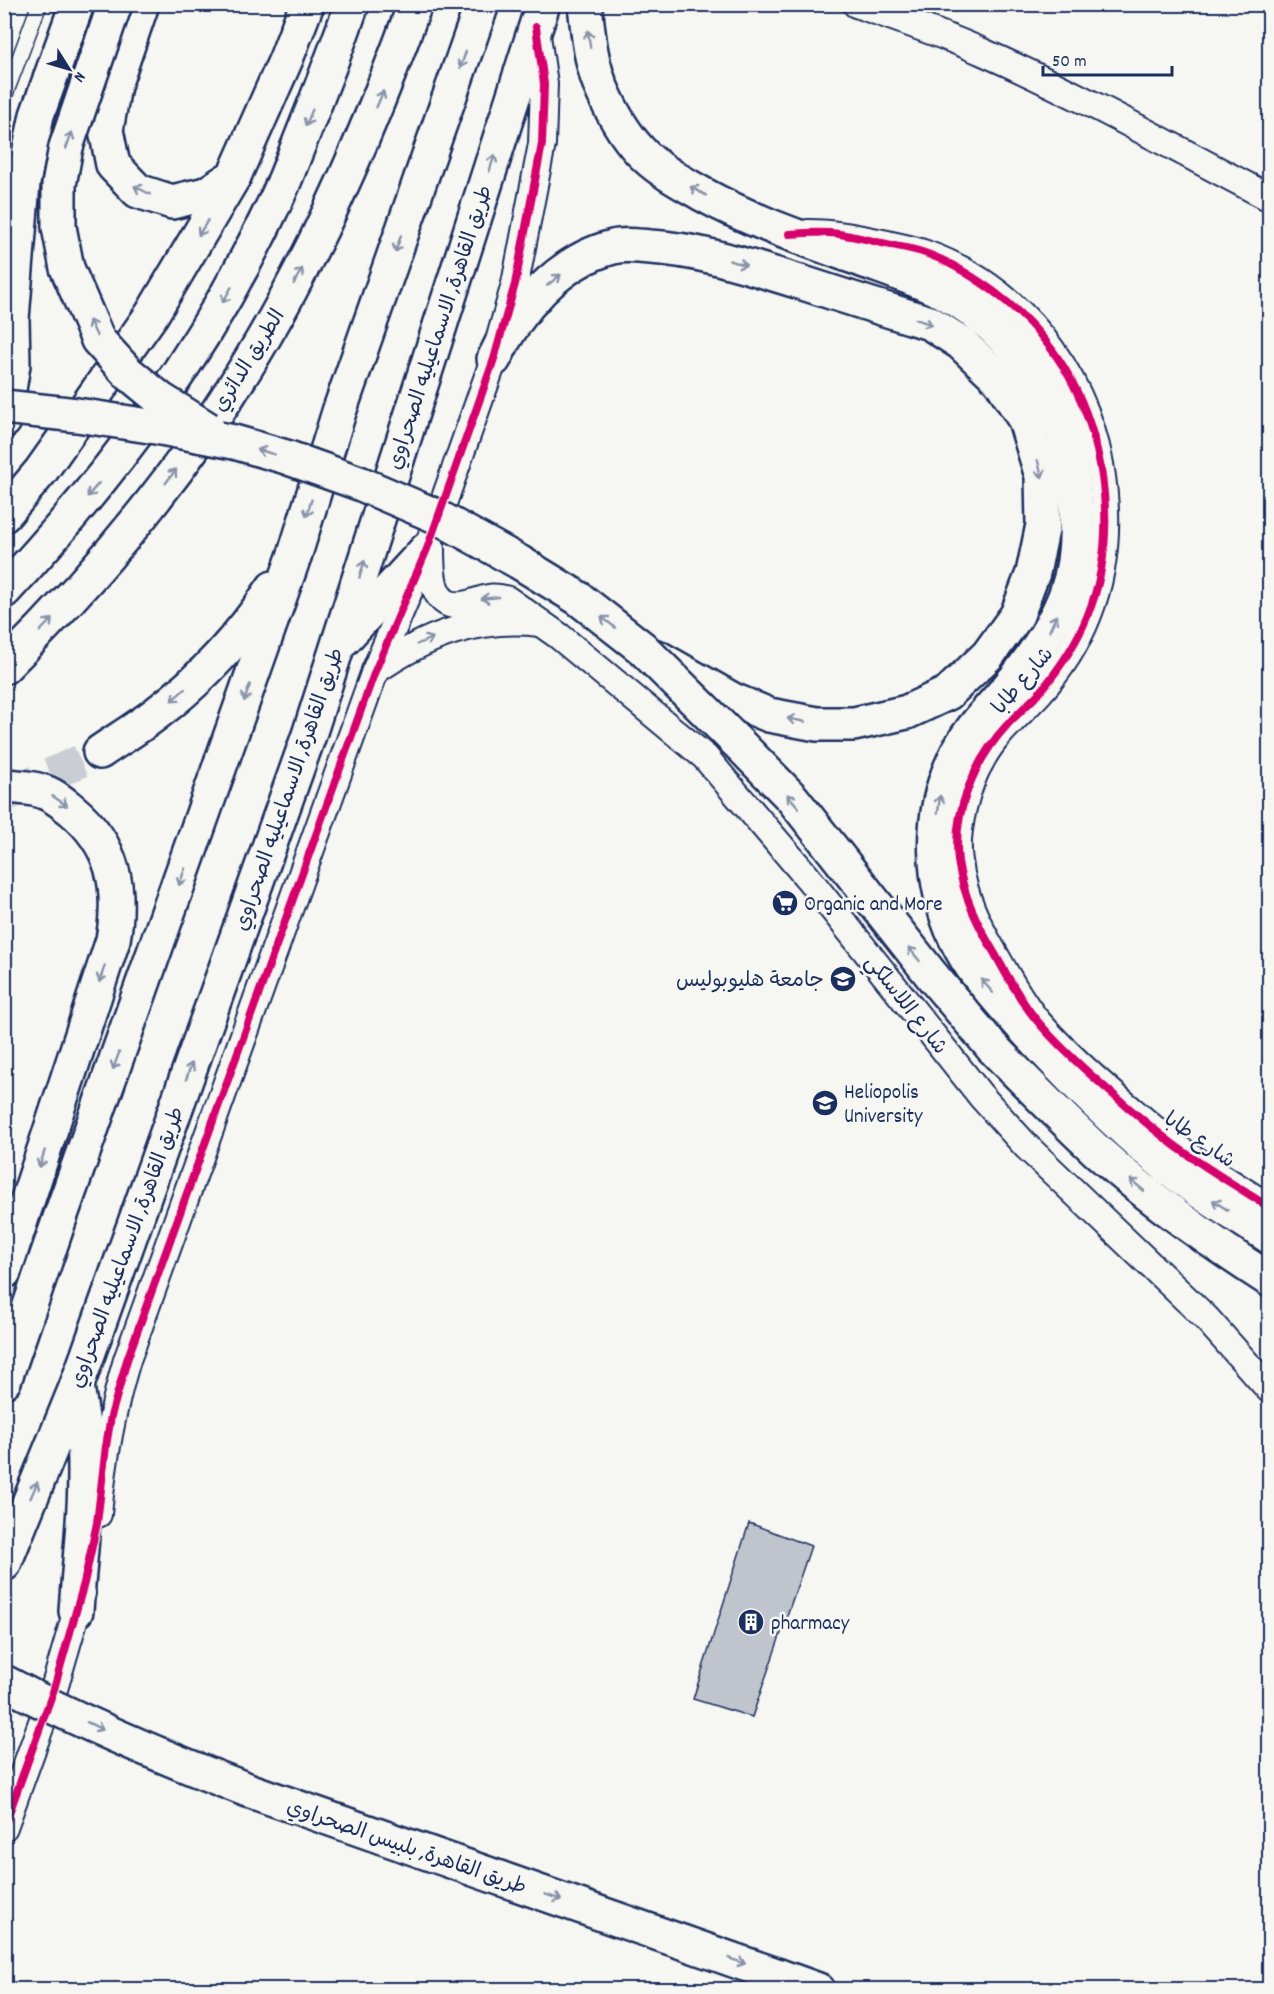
<svg xmlns="http://www.w3.org/2000/svg" width="1274" height="1994" font-family="Dekko,'Playpen Sans Arabic',sans-serif">
	<style>
		.building { fill: #c0c4cd; stroke: #1b2f5e; stroke-width: 1.5 }
		.lines { fill: none; stroke-linecap: round; stroke-linejoin: round }
		.highway-tunnel { stroke: #caced4; stroke-width: 33; stroke-dasharray: 33 16; stroke-linecap: butt }
		.minor-casing { stroke: #1b2f5e; stroke-width: 30 }
		.highway-casing { stroke: #1b2f5e; stroke-width: 38 }
		.minor { stroke: #f6f6f2; stroke-width: 26 }
		.highway { stroke: #f6f6f2; stroke-width: 33 }
		.tram { stroke: #1b2f5e; stroke-width: 1.5 }
		.highway-bridge-casing { stroke: #1b2f5e; stroke-width: 38; stroke-linecap: butt }
		.highway-bridge { stroke: #f6f6f2; stroke-width: 33 }
		.cycleway-casing { stroke: #f6f6f2; stroke-width: 11 }
		.cycleway { stroke: #d6006c; stroke-width: 8 }
		.oneway { stroke: #8892a8 }
		.labels { text-anchor: middle; stroke-width: 5; stroke-linejoin: round; paint-order: stroke }
		.street-label { font-size: 21px; fill: #1b2f5e; stroke: #f6f6f2 }
		.poi-label { font-size: 21px; fill: #1b2f5e; stroke: #f6f6f2; text-anchor: start }
	</style>
	<rect width="100%" height="100%" fill="#f6f6f2"/>
	<filter id="ink" filterUnits="userSpaceOnUse"><feTurbulence type="fractalNoise" baseFrequency=".0167" numOctaves="2"/><feDisplacementMap in="SourceGraphic" scale="12" xChannelSelector="R" yChannelSelector="G"/><feConvolveMatrix kernelMatrix="1 2 1 2 8 2 1 2 1" color-interpolation-filters="sRGB"/></filter>
	<g filter="url(#ink)">
		<!-- building -->
		<path class="building" d="M749 1523 811 1546 752 1717 693 1699Z"/>
		<g class="lines">
			<!-- highway-tunnel -->
			<path class="highway-tunnel" d="M6 795 100 752"/>
			<defs>
				<g id="minor">
					<path d="M856 4C899 19 943 34 985 53 1082 96 1175 148 1270 198"/>
					<path d="M808 233C835 233 860 238 887 244 900 247 913 249 926 254 1018 287 1082 369 1100 464 1109 515 1107 567 1088 615 1077 643 1059 671 1039 693 1019 715 996 733 982 759 973 774 967 791 963 808 959 825 956 844 959 861 963 895 977 924 994 953 1007 976 1020 1000 1037 1021 1066 1054 1100 1084 1134 1112 1147 1123 1161 1135 1175 1146 1206 1168 1238 1187 1270 1208"/>
					<path d="M431 549C431 573 431 613 468 604 485 600 489 594 508 600L559 636 705 757 808 878 981 1096 1026 1146 1206 1318 1270 1390"/>
					<path d="M375 671C426 635 478 616 540 623"/>
					<path d="M98 1514C103 1461 112 1410 127 1360L375 671 427 549 494 359 515 284 542 144 544 84 536 29"/>
					<path d="M4 1827 54 1689 82 1593"/>
				</g>
				<g id="highway">
					<path d="M142 4 114 86 106 130 113 165 138 191 172 202 206 194 234 176"/>
					<path d="M585 4C588 34 591 67 604 94 614 116 629 141 646 157 662 172 683 183 702 194 751 221 804 239 857 258 886 269 915 278 943 292 988 315 1030 360 1052 405 1076 455 1085 542 1066 594 1055 623 1039 648 1020 673 998 702 969 726 954 760 928 815 930 883 956 939 971 972 997 998 1021 1025 1063 1071 1112 1121 1159 1160 1193 1189 1232 1213 1270 1237"/>
					<path d="M494 359C517 310 558 261 613 247 624 244 638 246 650 247 702 250 750 267 800 282 843 296 887 310 930 323L961 343 1000 380 1025 420 1042 476 1043 525 1033 573 1017 615 988 655 948 693 907 712 854 724H817L769 715 733 700 657 657"/>
					<path d="M4 421 13 365 12 319 23 183 37 115 77 4"/>
					<path d="M4 515 41 471 152 314 234 176 286 59 307 4"/>
					<path d="M4 591C113 474 203 353 272 208 282 189 289 169 297 149 316 101 335 54 352 4"/>
					<path d="M344 639 427 549"/>
					<path d="M4 667C103 569 193 460 263 339 325 233 373 120 415 4"/>
					<path d="M100 752C119 739 139 727 157 713 202 679 242 635 273 588"/>
					<path d="M4 786C16 787 30 787 41 791 53 794 63 803 72 810 114 845 122 888 113 940L4 1272"/>
					<path d="M992 1047C1026 1082 1061 1117 1097 1151 1150 1199 1209 1241 1270 1280"/>
					<path d="M4 1381 61 1215 295 554 339 412 482 4"/>
					<path d="M4 1564 77 1385 309 735 543 4"/>
					<path d="M76 1611C80 1551 89 1488 83 1427 82 1413 79 1400 77 1386"/>
					<path d="M779 1976 818 1990"/>
				</g>
			</defs>
			<!-- minor casing -->
			<use href="#minor" class="minor-casing"/>
			<!-- highway casing -->
			<use href="#highway" class="highway-casing"/>
			<!-- minor -->
			<use href="#minor" class="minor"/>
			<!-- highway -->
			<use href="#highway" class="highway"/>
			<!-- tram -->
			<g class="tram">
				<path d="M4 77 31 4"/>
				<path d="M4 120 48 4"/>
			</g>
			<defs>
				<g id="highway-bridge">
					<path d="M115 4 66 147 59 185V227L67 268 98 340 127 372 160 399 208 429"/>
					<path d="M4 407 77 415 156 427 234 442 286 457 359 483 436 516 519 562 578 598 642 648 742 747 792 798 933 977 992 1047"/>
					<path d="M4 1682C83 1724 165 1758 248 1790L779 1976"/>
				</g>
			</defs>
			<!-- highway-bridge casing -->
			<use href="#highway-bridge" class="highway-bridge-casing"/>
			<!-- highway-bridge -->
			<use href="#highway-bridge" class="highway-bridge"/>
			<defs>
				<g id="cycleway">
					<path d="M789 234C802 233 816 232 829 233 847 234 865 239 882 243 895 246 909 248 922 252 947 260 971 275 993 291 1052 335 1086 391 1100 464 1109 515 1107 569 1087 617 1076 644 1059 669 1041 691 1030 703 1018 713 1007 725 975 760 952 812 958 861 963 895 977 924 995 954 1007 976 1019 998 1034 1017 1051 1038 1071 1057 1091 1075 1118 1099 1145 1123 1174 1145 1204 1167 1238 1187 1270 1208"/>
					<path d="M4 1827 54 1689 84 1583 97 1523 106 1446 111 1416 127 1360 375 671 427 549 494 359 515 284 542 144 544 84 536 27"/>
				</g>
			</defs>
			<!-- cycleway casing -->
			<use href="#cycleway" class="cycleway-casing"/>
			<!-- cycleway -->
			<use href="#cycleway" class="cycleway"/>
		</g>
		<!-- one-way arrows -->
		<defs><path id="oneway-shaft" d="M-6 0H5M1.5-3L5.5 0L1.5 3" fill="none" stroke-width="1.6" stroke-linecap="round" stroke-linejoin="round" transform="scale(1.5)"/></defs>
		<g class="oneway">
			<use href="#oneway-shaft" transform="translate(589 39) rotate(-98)"/>
			<use href="#oneway-shaft" transform="translate(463 60) rotate(109)"/>
			<use href="#oneway-shaft" transform="translate(380 99) rotate(-67)"/>
			<use href="#oneway-shaft" transform="translate(309 118) rotate(112)"/>
			<use href="#oneway-shaft" transform="translate(69 140) rotate(-71)"/>
			<use href="#oneway-shaft" transform="translate(492 163) rotate(-72)"/>
			<use href="#oneway-shaft" transform="translate(142 190) rotate(-152)"/>
			<use href="#oneway-shaft" transform="translate(698 191) rotate(-151)"/>
			<use href="#oneway-shaft" transform="translate(203 228) rotate(121)"/>
			<use href="#oneway-shaft" transform="translate(398 244) rotate(109)"/>
			<use href="#oneway-shaft" transform="translate(738 263) rotate(16)"/>
			<use href="#oneway-shaft" transform="translate(298 276) rotate(-61)"/>
			<use href="#oneway-shaft" transform="translate(554 280) rotate(-39)"/>
			<use href="#oneway-shaft" transform="translate(227 295) rotate(120)"/>
			<use href="#oneway-shaft" transform="translate(924 322) rotate(20)"/>
			<use href="#oneway-shaft" transform="translate(93 328) rotate(-115)"/>
			<use href="#oneway-shaft" transform="translate(266 452) rotate(-164)"/>
			<use href="#oneway-shaft" transform="translate(1040 469) rotate(75)"/>
			<use href="#oneway-shaft" transform="translate(171 476) rotate(-53)"/>
			<use href="#oneway-shaft" transform="translate(93 490) rotate(130)"/>
			<use href="#oneway-shaft" transform="translate(309 508) rotate(107)"/>
			<use href="#oneway-shaft" transform="translate(362 569) rotate(-73)"/>
			<use href="#oneway-shaft" transform="translate(490 598) rotate(174)"/>
			<use href="#oneway-shaft" transform="translate(608 622) rotate(-142)"/>
			<use href="#oneway-shaft" transform="translate(1053 623) rotate(-66)"/>
			<use href="#oneway-shaft" transform="translate(46 625) rotate(-46)"/>
			<use href="#oneway-shaft" transform="translate(425 641) rotate(-23)"/>
			<use href="#oneway-shaft" transform="translate(247 693) rotate(109)"/>
			<use href="#oneway-shaft" transform="translate(178 695) rotate(139)"/>
			<use href="#oneway-shaft" transform="translate(796 720) rotate(-169)"/>
			<use href="#oneway-shaft" transform="translate(60 801) rotate(34)"/>
			<use href="#oneway-shaft" transform="translate(793 801) rotate(-131)"/>
			<use href="#oneway-shaft" transform="translate(939 804) rotate(-82)"/>
			<use href="#oneway-shaft" transform="translate(182 877) rotate(110)"/>
			<use href="#oneway-shaft" transform="translate(914 954) rotate(-129)"/>
			<use href="#oneway-shaft" transform="translate(102 974) rotate(108)"/>
			<use href="#oneway-shaft" transform="translate(987 986) rotate(-131)"/>
			<use href="#oneway-shaft" transform="translate(116 1061) rotate(110)"/>
			<use href="#oneway-shaft" transform="translate(189 1071) rotate(-71)"/>
			<use href="#oneway-shaft" transform="translate(42 1159) rotate(108)"/>
			<use href="#oneway-shaft" transform="translate(1137 1185) rotate(-140)"/>
			<use href="#oneway-shaft" transform="translate(1220 1205) rotate(-147)"/>
			<use href="#oneway-shaft" transform="translate(34 1490) rotate(-67)"/>
			<use href="#oneway-shaft" transform="translate(95 1726) rotate(25)"/>
			<use href="#oneway-shaft" transform="translate(553 1897) rotate(19)"/>
			<use href="#oneway-shaft" transform="translate(737 1961) rotate(19)"/>
		</g>
	</g>
	<!-- icons -->
	<defs>
		<symbol id="supermarket-disc" viewBox="-11 -11 22 22"><circle r="9.5" fill="#1b2f5e" stroke="#f6f6f2"/><path d="M-6-5.5h2.5l.6 2H6L4.5 2H-2.5L-4.4-4H-6ZM-1.5 3.2a1.3 1.3 0 1 0 .1 0ZM3 3.2a1.3 1.3 0 1 0 .1 0Z" fill="#fff"/></symbol>
		<symbol id="university-disc" viewBox="-11 -11 22 22"><circle r="9.5" fill="#1b2f5e" stroke="#f6f6f2"/><path d="M0-5L7-2L0 1L-7-2ZM-4 1L0 2.5L4 1V4Q0 6-4 4Z" fill="#fff"/></symbol>
		<symbol id="building-disc" viewBox="-11 -11 22 22"><circle r="9.5" fill="#1b2f5e" stroke="#f6f6f2"/><path d="M-4-6H4V6H1V3H-1V6H-4ZM-2.5-4.3h1.7v1.8h-1.7ZM.8-4.3h1.7v1.8H.8ZM-2.5-1h1.7V.8h-1.7ZM.8-1h1.7V.8H.8Z" fill="#fff"/></symbol>
	</defs>
	<g fill-rule="evenodd">
		<use href="#supermarket-disc" x="770" y="888" width="30" height="30"/>
		<use href="#university-disc" x="828" y="964" width="30" height="30"/>
		<use href="#university-disc" x="810" y="1088" width="30" height="30"/>
		<use href="#building-disc" x="736" y="1607" width="30" height="30"/>
	</g>
	<g class="labels">
		<!-- street labels -->
		<g class="street-label">
			<text transform="translate(439 327) rotate(-72)" y="7">طريق القاهرة, الاسماعيليه الصحراوي</text>
			<text transform="translate(248 360) rotate(-58)" y="7">الطريق الدائري</text>
			<text transform="translate(1022 680) rotate(-49)" y="7">شارع طابا</text>
			<text transform="translate(288 789) rotate(-71)" y="7">طريق القاهرة, الاسماعيليه الصحراوي</text>
			<text transform="translate(907 1004) rotate(52)" y="7">شارع اللاسلكي</text>
			<text transform="translate(1200 1139) rotate(35)" y="7">شارع طابا</text>
			<text transform="translate(126 1247) rotate(-70)" y="7">طريق القاهرة, الاسماعيليه الصحراوي</text>
			<text transform="translate(407 1846) rotate(19)" y="7">طريق القاهرة, بلبيس الصحراوي</text>
		</g>
		<!-- poi labels -->
		<g class="poi-label">
			<text x="804" y="910">Organic and More</text>
			<text x="824" y="986" text-anchor="end">جامعة هليوبوليس</text>
			<text x="844" y="1098">Heliopolis<tspan x="844" dy="24">University</tspan></text>
			<text x="771" y="1629">pharmacy</text>
		</g>
	</g>
	<!-- margin -->
	<rect width="1274" height="1994" fill="none" stroke="#f6f6f2" stroke-width="24"/>
	<rect x="12" y="12" width="1250" height="1970" fill="none" stroke="#1b2f5e" stroke-width="2" filter="url(#ink)"/>
	<!-- north arrow -->
	<g transform="translate(69 69) rotate(127)" stroke="#f6f6f2" stroke-width="4.5" paint-order="stroke">
	<path d="M0-4.5L10 22L0 15L-10 22Z" fill="#1b2f5e"/>
	<text y="-9" font-size="16" font-weight="bold" text-anchor="middle" fill="#1b2f5e">N</text>
	</g>
	<!-- scale -->
	<path d="M1043 66v9h129v-9" fill="none" stroke="#1b2f5e" stroke-width="3"/>
	<text x="1052" y="66" font-size="18" fill="#1b2f5e" stroke="#f6f6f2" stroke-width="4.5" paint-order="stroke">50 m</text>
</svg>
